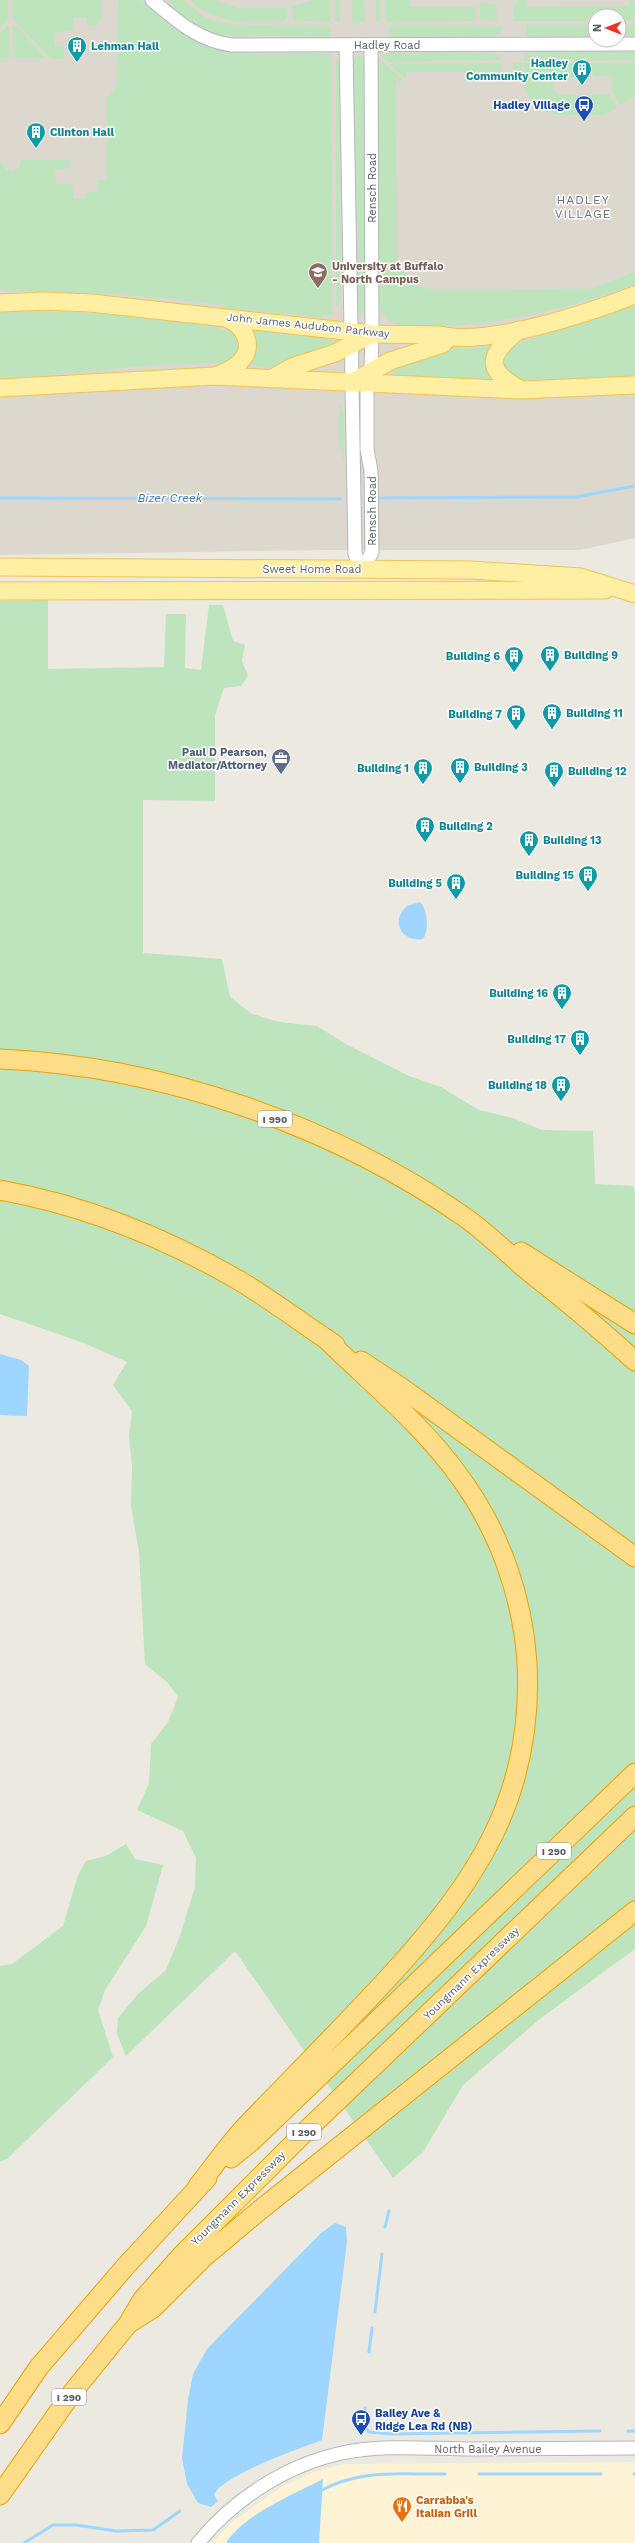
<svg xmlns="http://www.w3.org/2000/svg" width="635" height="2543" font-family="'Work Sans',sans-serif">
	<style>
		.commercial { fill: #fef3d4 }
		.education { fill: #dcd8ce; fill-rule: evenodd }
		.green { fill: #bde4bc }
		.water { fill: #9ed6ff }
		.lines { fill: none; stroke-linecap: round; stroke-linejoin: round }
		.stream { stroke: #9ed6ff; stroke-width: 3 }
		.minor-casing { stroke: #b3b7bb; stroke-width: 15 }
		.major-casing { stroke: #f1c355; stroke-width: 19 }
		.highway-casing { stroke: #ec9f00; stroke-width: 21 }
		.minor { stroke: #fff; stroke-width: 13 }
		.major { stroke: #ffefa3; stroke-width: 17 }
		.highway { stroke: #fddd87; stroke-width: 19 }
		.labels { text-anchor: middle; stroke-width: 3; stroke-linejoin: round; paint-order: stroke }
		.shield { fill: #fff; stroke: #8b8e90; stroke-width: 1 }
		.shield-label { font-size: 10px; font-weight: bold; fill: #595d61 }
		.street-label { font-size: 11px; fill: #595d61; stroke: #fff }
		.culture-label { font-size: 11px; font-weight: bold; fill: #0d838f; stroke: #fff; text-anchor: end }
		.transit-label { font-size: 11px; font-weight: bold; fill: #164399; stroke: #fff; text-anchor: end }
		.education-label { font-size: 11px; font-weight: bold; fill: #785e54; stroke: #fff; text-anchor: start }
		.service-label { font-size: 11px; font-weight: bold; fill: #4e5e75; stroke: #fff; text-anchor: end }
		.food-label { font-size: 11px; font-weight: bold; fill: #c56008; stroke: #fff; text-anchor: start }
		.neighbourhood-label { font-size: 12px; letter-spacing: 1px; fill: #6a6f73; stroke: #fff }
		.water-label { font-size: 12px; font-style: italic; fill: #3c77b0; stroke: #fff }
	</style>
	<rect width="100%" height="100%" fill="#ece9e0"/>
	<!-- commercial -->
	<path class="commercial" d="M635 2462V2543H212L232 2522 283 2486 314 2472 345 2464Z"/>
	<!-- education -->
	<path class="education" d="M0 0H635V538L580 550H327L0 555ZM595 16H619V40H595Z"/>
	<!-- green -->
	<g class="green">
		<path d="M0 0H8V20L0 28Z"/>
		<path d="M13 0H101V19L95 26H87V18L73 17V29L70 31 55 32 54 46H64V59H51L13 19Z"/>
		<path d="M118 0H141C194 47 207 54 279 54 296 54 315 52 331 54L332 314 320 317 225 308V305L119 294 0 290V160L6 170 12 172 19 168 21 160H70V167H67V169H55L56 184H71L73 187V199L87 198 88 192H97V180H107V99L117 87Z"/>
		<path d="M169 0H182L207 18 231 25 330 26 331 37 226 36C210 33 174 17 169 0Z"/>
		<path d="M189 0H214L238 8H287V18L282 22C244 22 220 25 189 0Z"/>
		<path d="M313 0H330V22L293 20 292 6Z"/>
		<rect x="335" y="0" width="5" height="22"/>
		<path d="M352 0H364L365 22H352Z"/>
		<path d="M376 0H380V20L376 22Z"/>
		<path d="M385 0H410V7H476V19L473 21 387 22 385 19Z"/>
		<path d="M519 0H527L528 7 629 6V0H635V20L619 21V16H595V21H513L514 6Z"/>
		<path d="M482 2 496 4 497 21 480 20V4Z"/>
		<path d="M526 25H595V36L526 37Z"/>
		<rect x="619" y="25" width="16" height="11"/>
		<path d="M7 26 9 27V58H0V33Z"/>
		<path d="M16 26 46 58H14L13 27Z"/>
		<path d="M390 26H502L500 33 493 37 388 38Z"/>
		<path d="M525 52H635V60L524 61Z"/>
		<path d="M389 53H492L499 56 501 60 387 62 381 56Z"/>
		<path d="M356 56H361L365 61 366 300 364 313H358V226L354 203 352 59Z"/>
		<path d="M336 57 340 64 341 298 338 307 336 304Z"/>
		<path d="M379 58 405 81H396L397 257C402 276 416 288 436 290L590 289 635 272V284C571 309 489 328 421 326 413 325 402 327 394 323 386 320 381 313 378 306Z"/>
		<path d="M501 63 500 80 498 72H407L406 79 389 64Z"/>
		<path d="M514 63H522L520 77 513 76Z"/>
		<path d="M524 63H583V72H575V77H553V91L557 92V95H580V115C537 116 524 107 524 63Z"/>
		<path d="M585 63H635V97L620 105 612 91V77L593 76V72H585Z"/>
		<path d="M588 95H610L617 108 603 115H588Z"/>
		<path d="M635 306V376L561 380 518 379 504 369 502 358 513 345Z"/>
		<path d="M45 311 110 314 208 325 234 333 242 346 229 363 169 364 0 379V313Z"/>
		<path d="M250 328 322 337 332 341 334 346C317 353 264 379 250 362Z"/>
		<path d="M445 348H492L494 379 398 376 391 371V367Z"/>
		<path d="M339 401 344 414V461L339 443Z"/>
		<path d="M48 600V669L164 667 166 614H186L185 668 201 670 209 605H223L233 641 245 645 242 661 248 676 241 686 224 688 215 715V801L143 800V953L222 959 230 997 252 1014 279 1022 317 1026 344 1043 409 1076 441 1087 479 1110 513 1118 542 1130 593 1131 595 1184 633 1186 635 1193V1949L541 2018 463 2085 423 2152 393 2178 235 1951 126 2056 117 2034 118 2018 138 1994 166 1970 180 1936 195 1887 196 1858 183 1831 137 1810 149 1783 151 1744 168 1722 178 1697 168 1683 145 1664 139 1552 131 1506 132 1467 129 1436 132 1411 113 1385 127 1362 84 1343 0 1314V601Z"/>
		<path d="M126 1844 135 1859 163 1865 146 1926 105 1990 98 2010 113 2057 8 2158 0 2162V1966L12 1964 63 1926 78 1875 86 1861 106 1856Z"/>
	</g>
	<!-- water -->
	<g class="water">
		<path d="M420 902C428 910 429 931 423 939 401 942 390 921 407 906Z"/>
		<path d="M0 1354 21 1360 29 1366 27 1416 0 1415Z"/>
		<path d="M335 2223 346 2227 347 2242 322 2440C301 2448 222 2475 214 2495L218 2501 211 2507 198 2503 187 2484 182 2458 188 2400 193 2374 207 2349 321 2233Z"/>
		<path d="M323 2479 319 2543H226C244 2514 293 2495 323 2479Z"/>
	</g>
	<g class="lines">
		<!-- stream -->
		<g class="stream">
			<path d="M0 498 340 499"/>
			<path d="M379 498 576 497 635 486"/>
			<path d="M385 2227 389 2211"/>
			<path d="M375 2312 382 2254"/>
			<path d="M369 2352 372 2328"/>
			<path d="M365 2408 364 2426 369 2432 391 2434 600 2431"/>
			<path d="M628 2431H635"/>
			<path d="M479 2474H601"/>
			<path d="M634 2474H635"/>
			<path d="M320 2491C363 2468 399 2475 445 2474"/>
			<path d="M24 2543 53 2525H76L116 2531 153 2530 180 2511"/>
		</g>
		<defs>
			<g id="minor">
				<path d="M152 0C177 21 199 41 232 45L635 44"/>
				<path d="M346 46 355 554 361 569"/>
				<path d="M361 569 372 553 371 471 367 449V384L371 370 372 334 371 46"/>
				<path d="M198 2543C234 2499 286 2465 342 2453 383 2444 430 2449 472 2449 526 2449 581 2448 635 2448"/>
			</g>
			<g id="major">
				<path d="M0 303 45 301 91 303 372 334 440 335C487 347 589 313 635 295"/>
				<path d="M519 330C490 353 482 369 520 389"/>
				<path d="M216 376C224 372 234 369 240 362 256 346 244 324 225 318"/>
				<path d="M271 379 292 367 335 353 372 334"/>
				<path d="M351 383 390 361 443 344 449 337"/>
				<path d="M0 388 215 376 521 390 635 385"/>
				<path d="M0 567 471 570 581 577 635 594"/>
				<path d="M0 591 605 590"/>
			</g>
			<g id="highway">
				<path d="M0 1059C162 1066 333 1125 466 1218 488 1234 507 1253 527 1270 564 1299 600 1329 635 1361"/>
				<path d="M0 1190C84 1205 166 1238 240 1281 273 1301 303 1324 335 1345"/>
				<path d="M521 1252 635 1324"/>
				<path d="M361 1361 399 1386 635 1557"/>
				<path d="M231 2158 254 2139 635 1773"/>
				<path d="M198 2186C214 2166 229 2144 246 2126 294 2076 343 2027 390 1976 476 1882 534 1797 527 1663 523 1598 500 1533 462 1480 424 1426 372 1384 325 1338"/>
				<path d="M131 2322 153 2308 204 2257 260 2210 635 1911"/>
				<path d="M0 2424 39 2367 125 2267 207 2178"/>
				<path d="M0 2495 72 2393 128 2324 143 2299 182 2255 310 2127 635 1816"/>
			</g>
		</defs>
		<!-- minor casing -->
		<use href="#minor" class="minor-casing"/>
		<!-- major casing -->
		<use href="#major" class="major-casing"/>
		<!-- highway casing -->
		<use href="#highway" class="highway-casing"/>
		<!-- minor -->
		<use href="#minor" class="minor"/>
		<!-- major -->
		<use href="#major" class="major"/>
		<!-- highway -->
		<use href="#highway" class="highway"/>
	</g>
	<!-- icons -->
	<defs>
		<symbol id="building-pin" viewBox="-11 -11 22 30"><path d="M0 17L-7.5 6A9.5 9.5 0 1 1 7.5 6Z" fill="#0f9aa8" stroke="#fff"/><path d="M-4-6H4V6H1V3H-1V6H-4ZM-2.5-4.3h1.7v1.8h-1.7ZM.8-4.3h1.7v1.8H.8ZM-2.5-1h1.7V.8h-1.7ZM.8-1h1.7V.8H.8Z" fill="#fff"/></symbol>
		<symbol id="bus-pin" viewBox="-11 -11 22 30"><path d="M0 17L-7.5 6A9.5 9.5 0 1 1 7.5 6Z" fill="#1a4fb4" stroke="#fff"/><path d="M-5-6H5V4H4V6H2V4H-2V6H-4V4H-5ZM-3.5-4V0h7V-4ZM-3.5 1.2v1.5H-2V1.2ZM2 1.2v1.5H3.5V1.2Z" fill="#fff"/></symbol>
		<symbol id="university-pin" viewBox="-11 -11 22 30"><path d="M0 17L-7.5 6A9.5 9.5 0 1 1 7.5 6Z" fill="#8d6e63" stroke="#fff"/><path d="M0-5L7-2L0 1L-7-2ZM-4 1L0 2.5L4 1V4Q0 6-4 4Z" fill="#fff"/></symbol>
		<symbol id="office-pin" viewBox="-11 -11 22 30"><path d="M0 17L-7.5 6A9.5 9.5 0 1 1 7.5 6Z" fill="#5c6f8a" stroke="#fff"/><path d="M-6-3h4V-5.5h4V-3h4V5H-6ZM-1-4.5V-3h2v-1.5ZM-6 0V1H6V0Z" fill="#fff"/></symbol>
		<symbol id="restaurant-pin" viewBox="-11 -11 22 30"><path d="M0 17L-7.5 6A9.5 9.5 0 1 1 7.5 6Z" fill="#e8710a" stroke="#fff"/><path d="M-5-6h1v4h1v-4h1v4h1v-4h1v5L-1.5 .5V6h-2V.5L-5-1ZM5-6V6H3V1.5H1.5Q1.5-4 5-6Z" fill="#fff"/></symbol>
	</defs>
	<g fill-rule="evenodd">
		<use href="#building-pin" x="66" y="35" width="22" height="30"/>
		<use href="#building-pin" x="571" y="58" width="22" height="30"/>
		<use href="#bus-pin" x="573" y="94" width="22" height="30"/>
		<use href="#building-pin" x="25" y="121" width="22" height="30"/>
		<use href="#university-pin" x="307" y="261" width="22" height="30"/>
		<use href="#building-pin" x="539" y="644" width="22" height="30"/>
		<use href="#building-pin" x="503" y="645" width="22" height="30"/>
		<use href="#building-pin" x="541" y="702" width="22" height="30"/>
		<use href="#building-pin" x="505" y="703" width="22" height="30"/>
		<use href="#office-pin" x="270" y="747" width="22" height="30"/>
		<use href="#building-pin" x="449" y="756" width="22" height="30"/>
		<use href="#building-pin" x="412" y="757" width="22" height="30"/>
		<use href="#building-pin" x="543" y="760" width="22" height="30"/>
		<use href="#building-pin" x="414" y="815" width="22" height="30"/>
		<use href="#building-pin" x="518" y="829" width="22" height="30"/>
		<use href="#building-pin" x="577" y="864" width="22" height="30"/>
		<use href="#building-pin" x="445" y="872" width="22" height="30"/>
		<use href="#building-pin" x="551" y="982" width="22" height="30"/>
		<use href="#building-pin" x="569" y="1028" width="22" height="30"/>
		<use href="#building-pin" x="550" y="1074" width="22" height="30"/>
		<use href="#bus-pin" x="350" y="2408" width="22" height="30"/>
		<use href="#restaurant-pin" x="391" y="2495" width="22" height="30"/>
	</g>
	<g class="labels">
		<!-- shield labels -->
		<g class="shield">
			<rect x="258" y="1111" width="34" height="16" rx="3"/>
			<rect x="537" y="1843" width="34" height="16" rx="3"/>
			<rect x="287" y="2124" width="34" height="16" rx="3"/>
			<rect x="52" y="2389" width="34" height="16" rx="3"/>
		</g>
		<g class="shield-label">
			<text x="275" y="1123">I 990</text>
			<text x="554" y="1855">I 290</text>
			<text x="304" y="2136">I 290</text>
			<text x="69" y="2401">I 290</text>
		</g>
		<!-- street labels -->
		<g class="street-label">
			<text x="387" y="49">Hadley Road</text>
			<text transform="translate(372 188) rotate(-90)" y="4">Rensch Road</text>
			<text transform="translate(308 325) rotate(6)" y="4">John James Audubon Parkway</text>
			<text transform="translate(372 511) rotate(-90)" y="4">Rensch Road</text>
			<text x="312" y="573">Sweet Home Road</text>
			<text transform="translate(471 1973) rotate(-44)" y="4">Youngmann Expressway</text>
			<text transform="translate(238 2198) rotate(-45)" y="4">Youngmann Expressway</text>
			<text x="488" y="2453">North Bailey Avenue</text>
		</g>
		<!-- culture labels -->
		<g class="culture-label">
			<text x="91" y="50" text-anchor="start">Lehman Hall</text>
			<text x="568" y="67">Hadley<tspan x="568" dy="13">Community Center</tspan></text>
			<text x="50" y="136" text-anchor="start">Clinton Hall</text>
			<text x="564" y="659" text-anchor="start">Building 9</text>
			<text x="500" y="660">Building 6</text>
			<text x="566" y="717" text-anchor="start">Building 11</text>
			<text x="502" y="718">Building 7</text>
			<text x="474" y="771" text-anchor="start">Building 3</text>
			<text x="409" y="772">Building 1</text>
			<text x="568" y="775" text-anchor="start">Building 12</text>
			<text x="439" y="830" text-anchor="start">Building 2</text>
			<text x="543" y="844" text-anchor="start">Building 13</text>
			<text x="574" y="879">Building 15</text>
			<text x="442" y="887">Building 5</text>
			<text x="548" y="997">Building 16</text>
			<text x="566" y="1043">Building 17</text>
			<text x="547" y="1089">Building 18</text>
		</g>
		<!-- transit labels -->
		<g class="transit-label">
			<text x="570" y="109">Hadley Village</text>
			<text x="375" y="2417" text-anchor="start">Bailey Ave &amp;<tspan x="375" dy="13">Ridge Lea Rd (NB)</tspan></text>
		</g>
		<!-- education labels -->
		<g class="education-label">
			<text x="332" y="270">University at Buffalo<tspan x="332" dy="13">- North Campus</tspan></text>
		</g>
		<!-- service labels -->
		<g class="service-label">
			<text x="267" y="756">Paul D Pearson,<tspan x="267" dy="13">Mediator/Attorney</tspan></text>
		</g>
		<!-- food labels -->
		<g class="food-label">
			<text x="416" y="2504">Carrabba's<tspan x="416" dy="13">Italian Grill</tspan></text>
		</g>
		<!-- neighbourhood labels -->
		<g class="neighbourhood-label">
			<text x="583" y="204">HADLEY<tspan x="583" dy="14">VILLAGE</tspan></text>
		</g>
		<!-- water labels -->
		<g class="water-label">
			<text x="170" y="502">Bizer Creek</text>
		</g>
	</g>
	<!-- north arrow -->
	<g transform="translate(607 28) rotate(270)"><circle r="19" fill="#ffffff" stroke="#bdbec0"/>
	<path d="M0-3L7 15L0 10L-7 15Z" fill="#e9362a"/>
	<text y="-6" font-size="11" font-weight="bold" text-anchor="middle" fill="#595d61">N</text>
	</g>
</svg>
